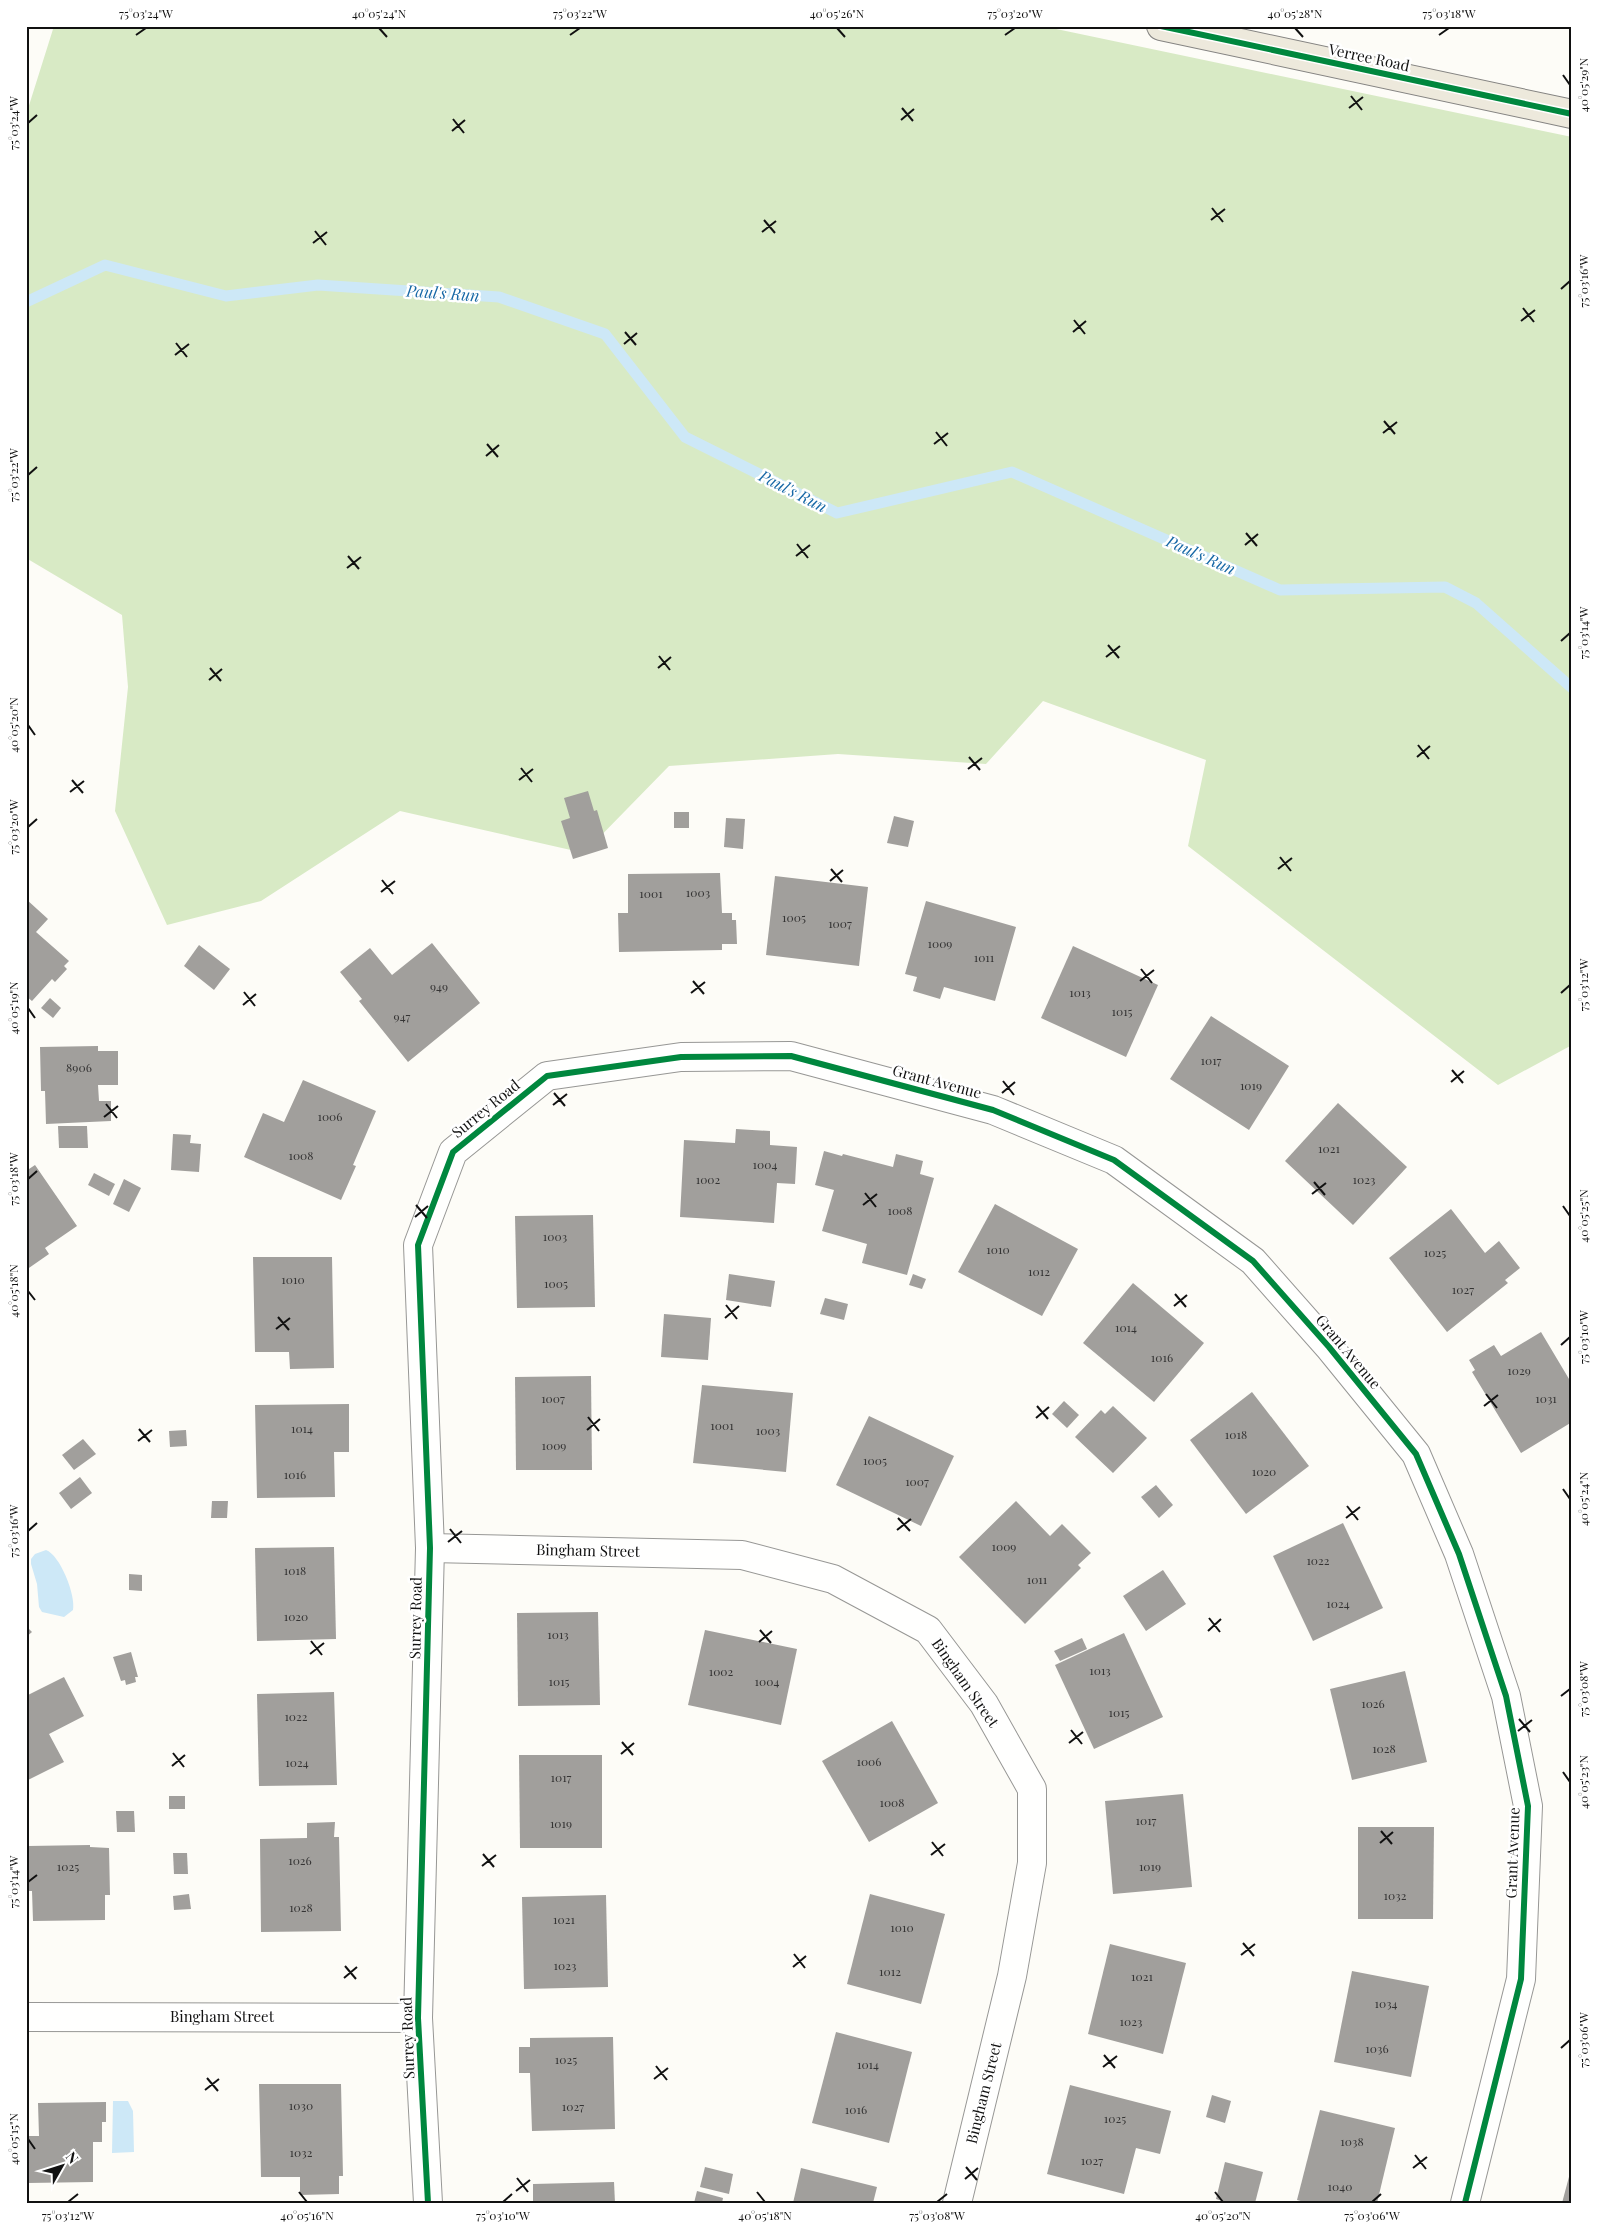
<svg xmlns="http://www.w3.org/2000/svg" width="1598" height="2229" font-family="'Playfair Display',serif">
	<style>
		.forest { fill: #d8eac5 }
		.water { fill: #cde8f7 }
		.lines { fill: none; stroke-linecap: round; stroke-linejoin: round }
		.stream { stroke: #cde8f7; stroke-width: 11 }
		.building { fill: #a19f9c }
		.minor-casing { stroke: #979795; stroke-width: 30 }
		.major-casing { stroke: #858482; stroke-width: 30 }
		.minor { stroke: #fffffe; stroke-width: 28 }
		.major { stroke: #ede9dc; stroke-width: 28 }
		.cycleway-casing { stroke: #fff; stroke-width: 9 }
		.cycleway { stroke: #00873e; stroke-width: 6 }
		.ticks { fill: none; stroke: #111; stroke-width: 2 }
		.labels { text-anchor: middle; stroke-width: 5; stroke-linejoin: round; paint-order: stroke }
		.number-label { font-size: 12px; fill: #353434 }
		.street-label { font-size: 15px; fill: #111; stroke: #fff }
		.water-label { font-size: 16px; font-style: italic; fill: #1768a6; stroke: #fff }
		.neatline { fill: none; stroke: #111; stroke-width: 2 }
		.ticks-label { font-size: 12px; text-anchor: middle; fill: #111 }
	</style>
	<rect width="100%" height="100%" fill="#fdfcf7"/>
	<!-- forest -->
	<path class="forest" d="M54 26H1042L1572 137V1045L1498 1085 1188 846 1206 760 1043 701 986 764 838 754 669 766 584 853 400 811 261 901 167 925 115 811 128 687 122 615 26 558V115Z"/>
	<!-- water -->
	<g class="water">
		<path d="M46 1550C60 1555 76 1595 73 1610L64 1617 42 1612 39 1607 37 1584 31 1564V1559L35 1554Z"/>
		<path d="M113 2101H128L133 2111 134 2152 112 2153Z"/>
	</g>
	<g class="lines">
		<!-- stream -->
		<path class="stream" d="M26 302 105 265 226 296 318 285 499 297 605 334 685 437 837 513 1012 472 1280 590 1445 587 1476 603 1572 688"/>
	</g>
	<!-- building -->
	<g class="building">
		<path d="M588 791 594 811 597 810 608 848 573 859 561 821 570 818 564 798Z"/>
		<rect x="674" y="812" width="15" height="16"/>
		<path d="M894 816 914 821 908 847 887 843Z"/>
		<path d="M726 818 745 819 743 849 724 847Z"/>
		<path d="M720 873 722 913H732V920H736L737 944H722V950L619 952 618 913H628V874Z"/>
		<path d="M775 876 868 887 859 966 766 955Z"/>
		<path d="M26 899 48 919 36 932 69 961 64 966 67 969 55 982 52 979 32 1001 26 996Z"/>
		<path d="M926 901 1016 927 995 1001 944 987 940 999 913 991 917 977 905 974Z"/>
		<path d="M432 943 480 1003 408 1062 359 1001 362 999 340 972 370 948 392 975Z"/>
		<path d="M199 945 230 969 214 990 184 966Z"/>
		<path d="M1073 946 1158 985 1126 1057 1041 1018Z"/>
		<path d="M50 998 61 1008 53 1018 41 1008Z"/>
		<path d="M1211 1016 1289 1066 1249 1130 1170 1079Z"/>
		<path d="M98 1046V1051H118V1085H98L99 1101H111V1121L46 1124 45 1091H41L40 1047Z"/>
		<path d="M303 1080 376 1111 353 1165 356 1166 341 1200 244 1157 263 1113 284 1122Z"/>
		<path d="M1338 1103 1407 1167 1353 1225 1285 1161Z"/>
		<path d="M58 1126H87L88 1148H59Z"/>
		<path d="M736 1129 770 1131V1145L797 1147 795 1184 777 1183 774 1223 680 1217 684 1140 735 1143Z"/>
		<path d="M173 1134 191 1135 190 1143 201 1144 199 1172 171 1170Z"/>
		<path d="M824 1151 842 1156 843 1154 893 1167 896 1154 923 1161 920 1174 934 1178 907 1275 862 1263 867 1244 822 1231 834 1190 815 1185Z"/>
		<path d="M35 1165 77 1226 45 1248 49 1254 26 1270V1171Z"/>
		<path d="M94 1173 115 1184 109 1196 88 1185Z"/>
		<path d="M124 1179 141 1188 129 1212 113 1204Z"/>
		<path d="M995 1204 1078 1249 1042 1316 958 1272Z"/>
		<path d="M1451 1209 1485 1253 1499 1241 1520 1268 1505 1280 1508 1283 1447 1332 1389 1258Z"/>
		<path d="M593 1215 595 1307 517 1308 515 1216Z"/>
		<path d="M253 1257H332L334 1368 290 1369 289 1352H255Z"/>
		<path d="M729 1274 775 1281 771 1307 726 1300Z"/>
		<path d="M913 1274 926 1279 922 1289 909 1285Z"/>
		<path d="M1133 1283 1204 1343 1154 1402 1083 1343Z"/>
		<path d="M825 1298 848 1304 844 1320 820 1314Z"/>
		<path d="M664 1314 711 1318 708 1360 661 1357Z"/>
		<path d="M1541 1332 1572 1384V1422L1521 1453 1472 1372 1475 1370 1469 1360 1494 1345 1501 1356Z"/>
		<path d="M591 1376 592 1470H516L515 1377Z"/>
		<path d="M702 1385 793 1393 786 1472 693 1463Z"/>
		<path d="M1252 1392 1309 1466 1246 1514 1190 1440Z"/>
		<path d="M1064 1401 1079 1415 1067 1428 1052 1414Z"/>
		<path d="M349 1404V1452H334L335 1497 257 1498 255 1405Z"/>
		<path d="M1113 1406 1147 1438 1113 1473 1075 1437 1101 1410 1105 1414Z"/>
		<path d="M869 1416 954 1456 921 1526 836 1485Z"/>
		<path d="M186 1430 187 1446 170 1447 169 1431Z"/>
		<path d="M83 1439 96 1454 74 1470 62 1455Z"/>
		<path d="M80 1477 92 1493 71 1509 59 1493Z"/>
		<path d="M1156 1485 1173 1505 1159 1518 1141 1497Z"/>
		<path d="M212 1501H228L227 1518H211Z"/>
		<path d="M1016 1501 1050 1536 1062 1524 1091 1553 1078 1565 1081 1568 1025 1624 959 1557Z"/>
		<path d="M1343 1523 1383 1608 1313 1641 1273 1556Z"/>
		<path d="M334 1547 336 1639 257 1641 255 1548Z"/>
		<path d="M1163 1570 1186 1604 1146 1631 1123 1596Z"/>
		<path d="M129 1574 142 1575V1591L129 1590Z"/>
		<path d="M598 1612 600 1705 518 1706 517 1613Z"/>
		<path d="M26 1626 32 1632 26 1637Z"/>
		<path d="M705 1630 797 1649 781 1725 688 1705Z"/>
		<path d="M1124 1633 1163 1717 1094 1749 1055 1665Z"/>
		<path d="M1082 1638 1087 1649 1060 1661 1054 1651Z"/>
		<path d="M131 1652 138 1677H135L136 1682 126 1685 125 1680 121 1681 113 1657Z"/>
		<path d="M1405 1671 1427 1762 1352 1780 1330 1689Z"/>
		<path d="M64 1677 84 1716 49 1734 64 1762 26 1781V1696Z"/>
		<path d="M334 1692 337 1785 259 1786 257 1694Z"/>
		<path d="M892 1721 938 1803 869 1842 822 1761Z"/>
		<path d="M519 1755H602V1848H520Z"/>
		<path d="M1183 1794 1192 1887 1113 1894 1105 1801Z"/>
		<rect x="169" y="1796" width="16" height="13"/>
		<path d="M116 1811H134L135 1832H117Z"/>
		<path d="M335 1822 334 1837H339L341 1931 261 1932 260 1839 307 1838V1823Z"/>
		<path d="M1358 1827H1434L1433 1919H1358Z"/>
		<path d="M90 1845V1847L109 1848 110 1895H105V1920L33 1921 32 1891H27L26 1886V1848L28 1846Z"/>
		<path d="M173 1853H187L188 1874H174Z"/>
		<path d="M189 1894 191 1909 174 1910 173 1896Z"/>
		<path d="M870 1894 945 1914 921 2004 847 1984Z"/>
		<path d="M606 1895 608 1987 524 1989 522 1897Z"/>
		<path d="M1110 1944 1186 1963 1163 2054 1088 2034Z"/>
		<path d="M1352 1971 1429 1986 1411 2077 1334 2062Z"/>
		<path d="M836 2032 912 2052 889 2143 812 2123Z"/>
		<path d="M613 2037 615 2129 532 2131 530 2073H519V2047H530V2038Z"/>
		<path d="M259 2084H341L343 2176H339V2194L300 2195V2177H261Z"/>
		<path d="M1070 2085 1171 2111 1160 2154 1136 2148 1124 2194 1047 2174Z"/>
		<path d="M1212 2095 1231 2101 1225 2123 1206 2117Z"/>
		<path d="M106 2102V2122H102V2142H93V2182L28 2183 26 2136H39L38 2103Z"/>
		<path d="M1320 2110 1395 2128 1377 2203H1308L1297 2200Z"/>
		<path d="M1225 2162 1263 2172 1255 2203H1229L1216 2199Z"/>
		<path d="M705 2167 733 2174 729 2194 700 2187Z"/>
		<path d="M801 2168 877 2187 873 2203H793Z"/>
		<path d="M1570 2173 1572 2203H1562Z"/>
		<path d="M614 2182 615 2203H533V2184Z"/>
		<path d="M697 2191 723 2198 722 2203H694Z"/>
	</g>
	<g class="lines">
		<defs>
			<g id="minor">
				<path d="M430 1548 742 1555 833 1579 928 1630 984 1704 1032 1789V1863L1012 1976 957 2203"/>
				<path d="M26 2017 418 2018"/>
				<path d="M428 2203 418 2018 430 1548 418 1245 453 1152 547 1076 681 1057 791 1056 993 1110 1114 1160 1253 1261 1329 1347 1416 1454 1459 1554 1506 1696 1528 1806 1521 1979 1465 2203"/>
			</g>
			<path id="major" d="M1161 26 1572 114"/>
		</defs>
		<!-- minor casing -->
		<use href="#minor" class="minor-casing"/>
		<!-- major casing -->
		<use href="#major" class="major-casing"/>
		<!-- minor -->
		<use href="#minor" class="minor"/>
		<!-- major -->
		<use href="#major" class="major"/>
		<defs>
			<g id="cycleway">
				<path d="M1161 26 1572 114"/>
				<path d="M428 2203 418 2018 430 1548 418 1245 453 1152 547 1076 681 1057 791 1056 993 1110 1114 1160 1253 1261 1329 1347 1416 1454 1459 1554 1506 1696 1528 1806 1521 1979 1465 2203"/>
			</g>
		</defs>
		<!-- cycleway casing -->
		<use href="#cycleway" class="cycleway-casing"/>
		<!-- cycleway -->
		<use href="#cycleway" class="cycleway"/>
	</g>
	<!-- ticks -->
	<path class="ticks" d="M379 28 387 37M837 28 845 37M1295 28 1303 37M136 35 146 28M570 35 580 28M1005 35 1015 28M1439 35 1449 28M1563 75 1570 85M1351 96 1362 110M902 108 913 121M1349 108 1363 97M453 119 464 133M901 120 914 109M28 123 37 115M452 131 465 120M1212 208 1223 222M764 220 775 233M1211 220 1225 209M315 231 326 245M762 232 776 221M313 243 327 232M1561 289 1570 281M1523 308 1534 322M1074 320 1085 334M1521 321 1535 310M625 332 636 345M1073 332 1086 321M176 343 187 357M624 344 637 333M175 355 189 344M1384 421 1395 434M936 432 947 446M1383 433 1397 422M487 444 498 457M934 444 948 433M486 456 499 445M28 475 37 467M1246 533 1257 546M797 544 808 558M1245 545 1258 534M348 556 359 569M796 556 810 545M347 568 361 557M1561 641 1570 633M1108 645 1119 658M659 656 670 670M1106 657 1120 646M210 668 221 681M658 668 671 657M209 680 222 669M28 725 35 735M1418 745 1429 759M969 757 980 770M1417 757 1430 746M521 768 532 782M968 769 982 758M72 780 83 793M519 780 533 769M70 792 84 781M28 827 37 819M1280 857 1291 871M831 869 842 882M1278 869 1292 858M382 880 393 894M830 881 843 870M381 892 395 881M1141 969 1152 983M693 981 704 994M1140 981 1154 970M244 992 255 1006M691 993 705 982M1561 993 1570 985M243 1005 256 994M28 1008 35 1018M1452 1070 1463 1083M1003 1081 1014 1095M1451 1082 1464 1071M554 1093 565 1106M1002 1093 1015 1082M106 1104 117 1118M553 1105 567 1094M104 1117 118 1106M28 1179 37 1171M1314 1182 1325 1195M865 1193 876 1207M1312 1194 1326 1183M416 1205 427 1218M863 1205 877 1194M1563 1206 1570 1216M415 1217 428 1206M28 1291 35 1300M1175 1294 1186 1307M726 1305 737 1319M1174 1306 1187 1295M278 1317 289 1330M725 1318 739 1306M276 1329 290 1318M1561 1345 1570 1337M1486 1394 1497 1408M1037 1406 1048 1419M1484 1406 1498 1395M588 1417 599 1431M1036 1418 1049 1407M139 1429 150 1442M587 1430 600 1419M138 1441 152 1430M1563 1489 1570 1499M1347 1506 1358 1520M898 1518 910 1531M1346 1518 1360 1507M450 1529 461 1543M897 1530 911 1519M28 1531 37 1523M448 1542 462 1531M1209 1618 1220 1632M760 1630 771 1643M1208 1631 1221 1619M311 1641 322 1655M759 1642 772 1631M310 1654 324 1643M1561 1696 1570 1689M1519 1719 1530 1732M1071 1730 1082 1744M1518 1731 1532 1720M622 1742 633 1755M1069 1743 1083 1732M173 1753 184 1767M621 1754 634 1743M172 1766 185 1755M1563 1772 1570 1782M1381 1831 1392 1844M932 1842 943 1856M1380 1843 1393 1832M483 1854 494 1867M931 1855 945 1844M482 1866 496 1855M28 1882 37 1875M1243 1943 1254 1956M794 1954 805 1968M1241 1955 1255 1944M345 1966 356 1979M793 1967 806 1956M344 1978 357 1967M1561 2048 1570 2040M1104 2055 1115 2068M656 2066 667 2080M1103 2067 1117 2056M207 2078 218 2091M654 2079 668 2068M205 2090 219 2079M28 2139 35 2149M1415 2155 1426 2169M966 2167 977 2180M1413 2168 1427 2157M517 2178 528 2192M965 2179 978 2168M516 2191 530 2180M299 2192 307 2202M757 2192 765 2202M1215 2192 1223 2202M68 2202 78 2194M503 2202 512 2194M937 2202 947 2194M1372 2202 1381 2194"/>
	<g class="labels">
		<!-- number labels -->
		<g class="number-label">
			<text x="698" y="897">1003</text>
			<text x="651" y="898">1001</text>
			<text x="794" y="922">1005</text>
			<text x="840" y="928">1007</text>
			<text x="940" y="948">1009</text>
			<text x="984" y="962">1011</text>
			<text x="439" y="991">949</text>
			<text x="1080" y="997">1013</text>
			<text x="1122" y="1016">1015</text>
			<text x="402" y="1021">947</text>
			<text x="1211" y="1065">1017</text>
			<text x="79" y="1072">8906</text>
			<text x="1251" y="1090">1019</text>
			<text x="330" y="1121">1006</text>
			<text x="1329" y="1153">1021</text>
			<text x="301" y="1160">1008</text>
			<text x="765" y="1169">1004</text>
			<text x="708" y="1184">1002</text>
			<text x="1364" y="1184">1023</text>
			<text x="900" y="1215">1008</text>
			<text x="555" y="1241">1003</text>
			<text x="998" y="1254">1010</text>
			<text x="1435" y="1257">1025</text>
			<text x="1039" y="1276">1012</text>
			<text x="293" y="1284">1010</text>
			<text x="556" y="1288">1005</text>
			<text x="1463" y="1294">1027</text>
			<text x="1126" y="1332">1014</text>
			<text x="1162" y="1362">1016</text>
			<text x="1519" y="1375">1029</text>
			<text x="553" y="1403">1007</text>
			<text x="1546" y="1403">1031</text>
			<text x="722" y="1430">1001</text>
			<text x="302" y="1433">1014</text>
			<text x="768" y="1435">1003</text>
			<text x="1236" y="1439">1018</text>
			<text x="554" y="1450">1009</text>
			<text x="875" y="1465">1005</text>
			<text x="1264" y="1476">1020</text>
			<text x="295" y="1479">1016</text>
			<text x="917" y="1486">1007</text>
			<text x="1004" y="1551">1009</text>
			<text x="1318" y="1565">1022</text>
			<text x="295" y="1575">1018</text>
			<text x="1037" y="1584">1011</text>
			<text x="1338" y="1608">1024</text>
			<text x="296" y="1621">1020</text>
			<text x="558" y="1639">1013</text>
			<text x="1100" y="1675">1013</text>
			<text x="721" y="1676">1002</text>
			<text x="559" y="1686">1015</text>
			<text x="767" y="1686">1004</text>
			<text x="1373" y="1708">1026</text>
			<text x="1119" y="1717">1015</text>
			<text x="296" y="1721">1022</text>
			<text x="1384" y="1753">1028</text>
			<text x="869" y="1766">1006</text>
			<text x="297" y="1767">1024</text>
			<text x="561" y="1782">1017</text>
			<text x="892" y="1807">1008</text>
			<text x="1146" y="1825">1017</text>
			<text x="561" y="1828">1019</text>
			<text x="300" y="1865">1026</text>
			<text x="68" y="1871">1025</text>
			<text x="1150" y="1871">1019</text>
			<text x="1395" y="1900">1032</text>
			<text x="301" y="1912">1028</text>
			<text x="564" y="1924">1021</text>
			<text x="902" y="1932">1010</text>
			<text x="565" y="1970">1023</text>
			<text x="890" y="1976">1012</text>
			<text x="1142" y="1981">1021</text>
			<text x="1386" y="2008">1034</text>
			<text x="1131" y="2026">1023</text>
			<text x="1377" y="2053">1036</text>
			<text x="566" y="2064">1025</text>
			<text x="868" y="2069">1014</text>
			<text x="301" y="2110">1030</text>
			<text x="573" y="2111">1027</text>
			<text x="856" y="2114">1016</text>
			<text x="1115" y="2123">1025</text>
			<text x="1352" y="2146">1038</text>
			<text x="301" y="2157">1032</text>
			<text x="1092" y="2165">1027</text>
			<text x="1340" y="2191">1040</text>
		</g>
		<!-- street labels -->
		<g class="street-label">
			<text transform="translate(1369 58) rotate(12)" y="5">Verree Road</text>
			<text transform="translate(937 1082) rotate(15)" y="5">Grant Avenue</text>
			<text transform="translate(486 1109) rotate(-39)" y="5">Surrey Road</text>
			<text transform="translate(1348 1352) rotate(50)" y="5">Grant Avenue</text>
			<text transform="translate(588 1551) rotate(1)" y="5">Bingham Street</text>
			<text transform="translate(416 1618) rotate(-89)" y="5">Surrey Road</text>
			<text transform="translate(965 1683) rotate(55)" y="5">Bingham Street</text>
			<text transform="translate(1513 1853) rotate(-88)" y="5">Grant Avenue</text>
			<text x="222" y="2022">Bingham Street</text>
			<text transform="translate(408 2038) rotate(-92)" y="5">Surrey Road</text>
			<text transform="translate(984 2093) rotate(-76)" y="5">Bingham Street</text>
		</g>
		<!-- water labels -->
		<g class="water-label">
			<text transform="translate(443 293) rotate(4)" y="6">Paul's Run</text>
			<text transform="translate(793 491) rotate(27)" y="6">Paul's Run</text>
			<text transform="translate(1201 555) rotate(24)" y="6">Paul's Run</text>
		</g>
	</g>
	<!-- border -->
	<rect width="1598" height="2229" fill="none" stroke="#ffffff" stroke-width="55"/>
	<!-- north arrow -->
	<g transform="translate(62 2166) rotate(51)" stroke="#ffffff" stroke-width="4" paint-order="stroke">
	<path d="M0-4L9 19L0 12L-9 19Z" fill="#111111"/>
	<text y="-8" font-size="14" font-weight="bold" text-anchor="middle" fill="#111111">N</text>
	</g>
	<rect x="28" y="28" width="1542" height="2174" class="neatline"/>
	<g class="ticks-label">
		<text x="146" y="18">75°03'24"W</text>
		<text x="379" y="18">40°05'24"N</text>
		<text x="580" y="18">75°03'22"W</text>
		<text x="837" y="18">40°05'26"N</text>
		<text x="1015" y="18">75°03'20"W</text>
		<text x="1295" y="18">40°05'28"N</text>
		<text x="1449" y="18">75°03'18"W</text>
		<text transform="translate(1584 85) rotate(-90)" y="4">40°05'29"N</text>
		<text transform="translate(14 123) rotate(-90)" y="4">75°03'24"W</text>
		<text transform="translate(1584 281) rotate(-90)" y="4">75°03'16"W</text>
		<text transform="translate(14 475) rotate(-90)" y="4">75°03'22"W</text>
		<text transform="translate(1584 633) rotate(-90)" y="4">75°03'14"W</text>
		<text transform="translate(14 725) rotate(-90)" y="4">40°05'20"N</text>
		<text transform="translate(14 827) rotate(-90)" y="4">75°03'20"W</text>
		<text transform="translate(1584 985) rotate(-90)" y="4">75°03'12"W</text>
		<text transform="translate(14 1008) rotate(-90)" y="4">40°05'19"N</text>
		<text transform="translate(14 1179) rotate(-90)" y="4">75°03'18"W</text>
		<text transform="translate(1584 1216) rotate(-90)" y="4">40°05'25"N</text>
		<text transform="translate(14 1291) rotate(-90)" y="4">40°05'18"N</text>
		<text transform="translate(1584 1337) rotate(-90)" y="4">75°03'10"W</text>
		<text transform="translate(1584 1499) rotate(-90)" y="4">40°05'24"N</text>
		<text transform="translate(14 1531) rotate(-90)" y="4">75°03'16"W</text>
		<text transform="translate(1584 1689) rotate(-90)" y="4">75°03'08"W</text>
		<text transform="translate(1584 1782) rotate(-90)" y="4">40°05'23"N</text>
		<text transform="translate(14 1882) rotate(-90)" y="4">75°03'14"W</text>
		<text transform="translate(1584 2040) rotate(-90)" y="4">75°03'06"W</text>
		<text transform="translate(14 2139) rotate(-90)" y="4">40°05'15"N</text>
		<text x="68" y="2220">75°03'12"W</text>
		<text x="307" y="2220">40°05'16"N</text>
		<text x="503" y="2220">75°03'10"W</text>
		<text x="765" y="2220">40°05'18"N</text>
		<text x="937" y="2220">75°03'08"W</text>
		<text x="1223" y="2220">40°05'20"N</text>
		<text x="1372" y="2220">75°03'06"W</text>
	</g>
</svg>
